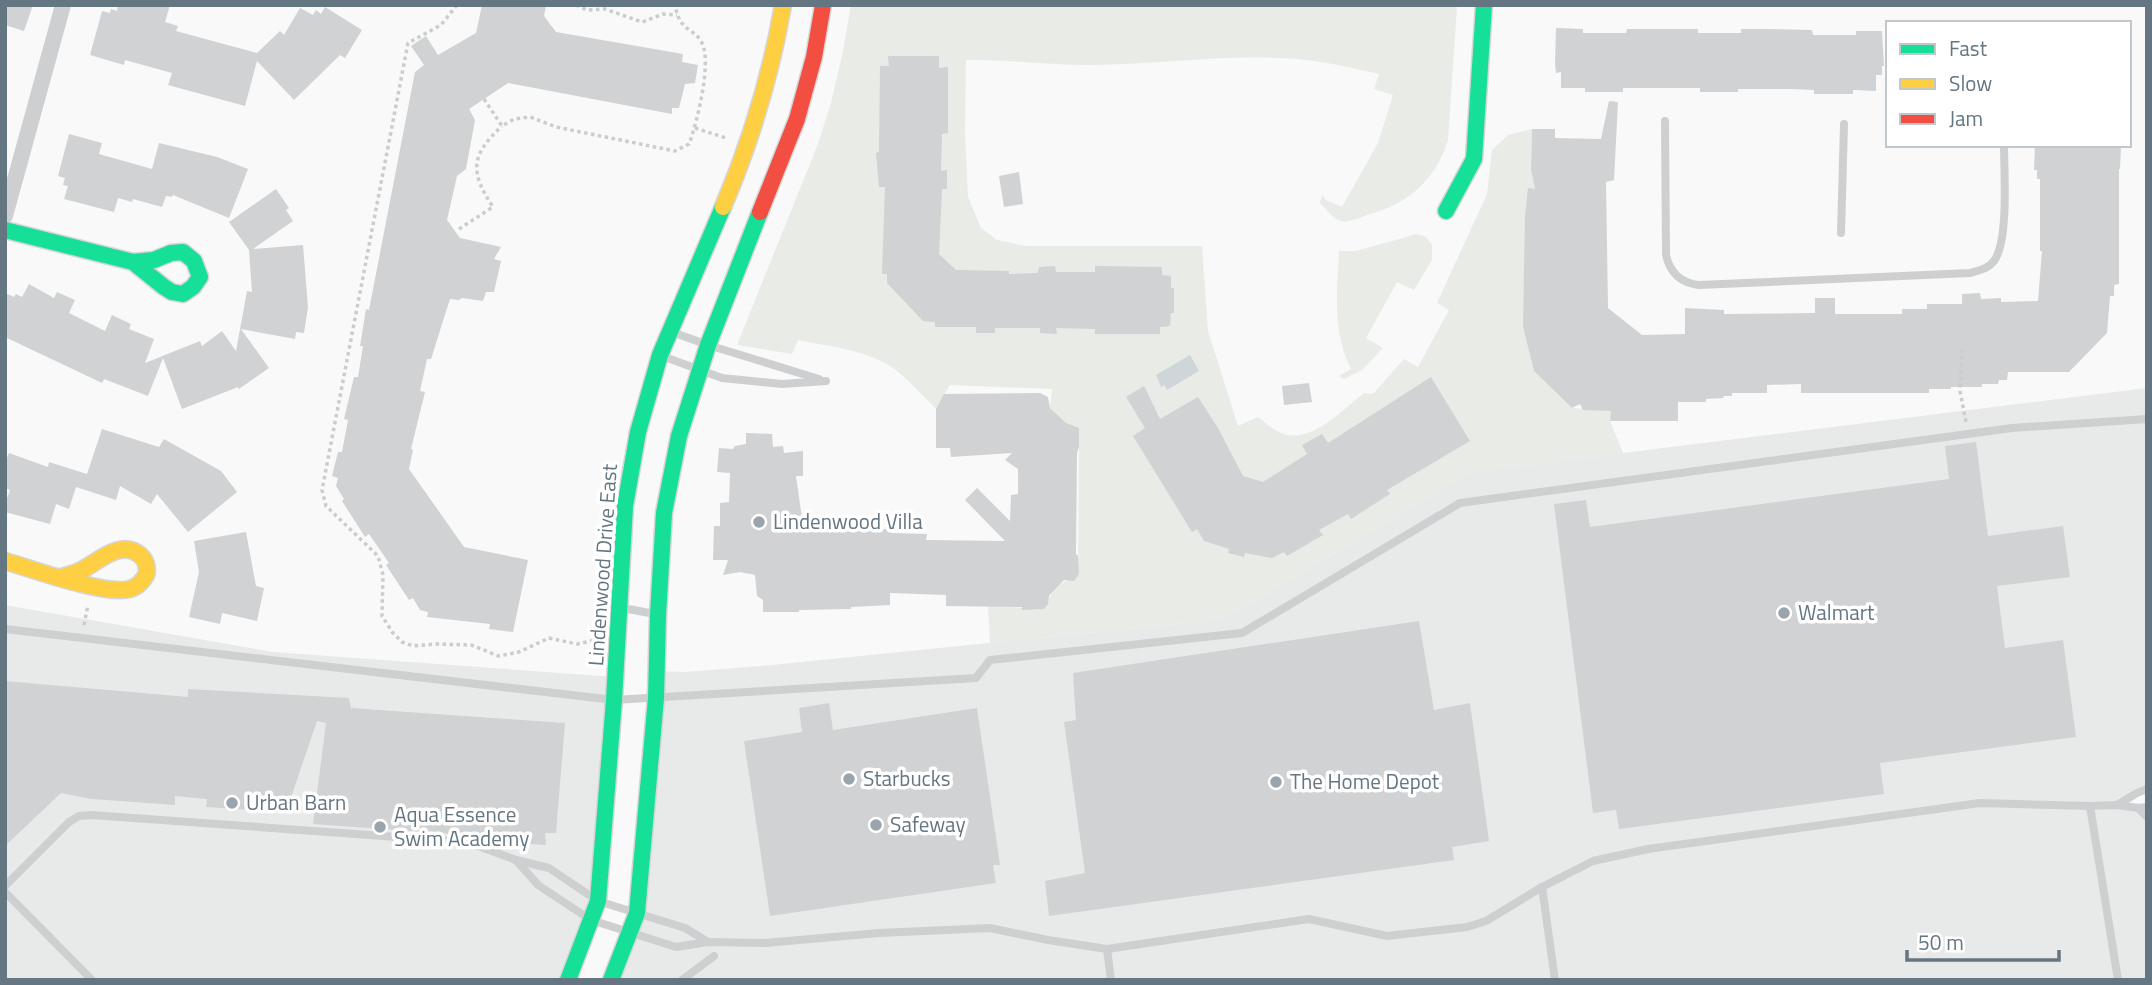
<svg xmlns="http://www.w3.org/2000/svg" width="2152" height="985" font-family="'Titillium Web',sans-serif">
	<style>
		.built { fill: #e8e9e9 }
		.green { fill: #e8ebe6 }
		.water { fill: #ced6d9 }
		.building { fill: #d0d2d3 }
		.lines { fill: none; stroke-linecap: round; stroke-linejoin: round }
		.fast-casing { stroke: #d5d6d7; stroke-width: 19 }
		.slow-casing { stroke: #d5d6d7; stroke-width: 19 }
		.jam-casing { stroke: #d5d6d7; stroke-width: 19 }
		.path { stroke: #cbcccd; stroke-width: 3.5; stroke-dasharray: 3.5 3.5; stroke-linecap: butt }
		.lane { stroke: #cecfd0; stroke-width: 8 }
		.street { stroke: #cecfd0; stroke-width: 16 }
		.fast { stroke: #16e098; stroke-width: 16 }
		.slow { stroke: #ffcf43; stroke-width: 16 }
		.jam { stroke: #f24e42; stroke-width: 16 }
		.poi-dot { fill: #99a4ac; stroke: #fff; stroke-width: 2.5 }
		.labels { text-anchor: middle; stroke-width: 7; stroke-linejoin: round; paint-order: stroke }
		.poi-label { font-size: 21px; fill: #657683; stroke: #fff; text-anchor: start }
		.street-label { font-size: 21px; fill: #657683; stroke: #fff }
	</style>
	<rect width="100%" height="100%" fill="#f9f9f9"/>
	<!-- built -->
	<g class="built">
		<path d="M2147 388V789L2118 804 2138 808 2147 817V980H611L637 913 657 671 685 672 772 665 1224 619 1470 472Z"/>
		<path d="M5 605 273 652 615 677 598 901 568 980H5Z"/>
	</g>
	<!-- green -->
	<g class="green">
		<path d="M851 5 1457 7 1448 140C1435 181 1408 204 1367 215 1359 218 1348 223 1341 221 1332 219 1327 209 1320 203L1322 195 1326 200 1342 207 1378 143 1393 95 1374 89 1379 74C1360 70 1340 65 1321 62 1246 51 1170 64 1095 65 1052 66 1009 59 966 60L965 133 968 197 981 228 997 240 1026 246H1202L1208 331 1238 426 1258 417C1265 422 1273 430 1281 433 1311 445 1342 410 1364 393L1373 394 1404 359 1418 367 1449 310 1437 303 1487 194 1492 150 1508 135 1532 129 1531 170 1535 189H1528L1523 327 1534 371 1572 408 1611 411 1610 421 1623 453 1470 472 1224 619 990 643 988 606 1044 609C1051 591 1061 581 1078 574L1079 429 1066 423 1050 408 1052 389 950 385 936 409C924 397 913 385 901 374 873 350 832 347 798 340L792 354 737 345 818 144 831 103 843 51Z"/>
		<path d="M1417 234 1426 237 1432 245V260L1414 290 1397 282 1366 338 1383 348 1362 370 1344 379 1339 376 1351 369C1332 331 1337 293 1339 251H1356Z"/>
	</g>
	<!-- water -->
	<path class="water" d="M1190 355 1199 371 1167 390 1164 385 1161 387 1156 375Z"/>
	<!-- building -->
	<g class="building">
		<path d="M5 5H33L24 31 5 25Z"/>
		<path d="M118 5H170L165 22 178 26 176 31 257 53 280 31 284 35 300 8 313 15 316 10 321 14 325 7 362 30 345 58 340 55 294 100 257 61 245 106 168 85 172 73 125 60 124 65 90 55 102 11 110 13 111 9 117 11Z"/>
		<path d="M482 5H546L544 16 556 32 683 54 682 62 698 65 695 83 685 84 679 108H672V114L508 83 469 109 475 120 466 169 457 176 447 220 460 238 501 247 494 259 501 261 494 292H486L483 301 462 298 459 300 450 299 431 359H427L420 391 425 392 411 449 413 450 409 469 464 547 528 560 513 632 489 629 490 624 427 617 428 612 420 610 413 598 409 600 386 565 389 563 369 534 365 537 342 501 344 499 336 486 338 478 332 476 338 452H342L348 420 344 419 354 377H358L363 346H360L366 309 369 310 415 72 424 65 411 46 426 36 438 55 476 33Z"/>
		<path d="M1556 28 1583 29V33H1626L1627 29H1698V33H1741V29H1767L1812 30 1813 35H1856V31H1882L1884 66H1882V75H1876V91L1853 90V94H1814V90L1791 89H1738V92H1700V88H1623V92H1585V88H1561V72L1556 73 1555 63Z"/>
		<path d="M888 56H939V68L948 67V133L942 134 941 171 947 170V189H942L939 254 956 270 1009 271V274L1038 273 1039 267 1055 266 1056 272H1095V266L1162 267V275L1171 276V288H1174V313H1171L1170 326 1160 327V334H1095V329L1056 328 1057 334 1040 333V328H995V333H976V327H935V322L923 321 887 283V274H882L885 187H879L876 153 879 152 880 66H889Z"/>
		<path d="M1609 101 1618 102 1614 180 1606 182 1608 308 1642 335 1685 334V308L1724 310V314L1815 313V298H1835V314H1902V309H1927V304H1962V294L1980 293 1981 299 2001 298V302L2038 301 2042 251H2040V179H2037V170H2034L2035 145H2121L2120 169H2119V284L2114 285V296H2110L2107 333 2069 372H2008L2007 380H1999L1998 384H1982V387H1951V389H1929V393H1801V384L1767 385V393H1732V396H1723L1724 398 1706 399V402H1678V421H1610L1611 411 1583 410 1580 404 1572 408 1534 371 1523 327 1525 216 1528 188 1535 189 1531 170 1532 129H1555V138L1601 139Z"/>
		<path d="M69 134 102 143 99 154 152 169 159 143 217 157 248 169 229 218 173 195 172 197 166 196 162 207 133 199 132 202 118 198 114 212 64 199 68 186 63 185 65 178 58 176Z"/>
		<path d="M1019 172 1023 204 1004 207 999 176Z"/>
		<path d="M276 189 289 208 286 210 293 221 253 249 303 245 308 307 304 333 296 332 295 339 241 329 269 368 239 389 238 387 182 409 163 358 148 396 104 379 102 383 5 337V293L14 297 16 294 22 297 29 284 54 298 57 292 75 300 69 313 105 331 112 315 131 324 129 329 154 339 145 363 200 341 202 346 222 331 236 351 247 291 252 292 249 250 229 222Z"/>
		<path d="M1431 377 1470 441 1387 490 1390 494 1351 519 1348 514 1319 530 1323 535 1287 556 1284 552 1272 558 1245 553 1244 557 1228 553 1229 549 1204 541 1197 529 1192 532 1133 436 1145 428 1126 397 1144 386 1160 419 1198 397 1218 428 1243 476 1263 482 1307 454 1302 445 1322 434 1328 443Z"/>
		<path d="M1309 383 1312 402 1284 405 1282 386Z"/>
		<path d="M1040 393 1048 397 1050 408 1066 423 1079 428V447L1077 453 1076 554 1078 556 1079 574 1074 581 1064 580 1049 596 1048 604 1044 609 1022 610V607L946 606V595L890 593V605L851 607V609L799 610V612H763V600L757 596 755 575 740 572 723 575 728 560H713L714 526H720V503L729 502 730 473 717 472 719 448 733 449 735 446 746 444V433L772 434 773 447 783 446 784 453 803 451V476H796L803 525 855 528V530L892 529V533L927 534 926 540 1005 541 965 500 977 488 1010 521 1011 495 1018 494V469L1005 460 1012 453 951 457 950 448H936V409L944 394Z"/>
		<path d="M102 429 159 447 164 439 221 471 237 492 188 532 157 494 151 504 120 486 116 500 76 487 69 509 56 504 50 524 5 512V504L10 490 5 488V463L9 453 48 467 49 462 87 474Z"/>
		<path d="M1976 442 1988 536 2063 526 2070 577 1997 586 2005 648 2063 640 2076 737 1880 763 1884 794 1619 829 1616 810 1593 813 1554 504 1586 500 1590 527 1949 479 1945 446Z"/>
		<path d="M246 532 256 586 264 588 257 621 222 613 220 624 189 617 199 572 194 541Z"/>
		<path d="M1419 621 1434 710 1470 703 1489 841 1452 847 1454 860 1049 916 1045 881 1085 873 1064 722 1076 720 1073 673Z"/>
		<path d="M5 681 188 697V689L349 698 351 708 565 723 556 833H545L546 845 518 843 519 839 476 838 467 835 313 824 326 723 317 721 286 812 206 807 207 799 175 796V805L92 799 61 793 5 846Z"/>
		<path d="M829 703 833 730 977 708 1000 865H993L996 883 770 916 744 741 802 732 799 708Z"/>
	</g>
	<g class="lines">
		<defs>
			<g id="fast">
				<path d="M1446 211 1474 159 1484 5"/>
				<path d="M5 230 133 262 164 287 172 292 183 294 193 287 200 277 194 261 183 252 171 253 154 260 133 262"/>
				<path d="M568 980 598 901 614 700 625 506 638 432 660 355 723 207"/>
				<path d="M611 980 637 913 656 698 658 615 664 513 679 436 708 345 760 212"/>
			</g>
			<g id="slow">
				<path d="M723 207C751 141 771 75 783 5"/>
				<path d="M5 561C32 569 106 596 130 589 137 587 143 581 146 575 148 568 146 560 140 555 121 539 99 561 82 570 76 573 69 575 62 577"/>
			</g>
			<path id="jam" d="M760 212 797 119 814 57 823 5"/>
		</defs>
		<!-- fast casing -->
		<use href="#fast" class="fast-casing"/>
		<!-- slow casing -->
		<use href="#slow" class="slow-casing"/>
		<!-- jam casing -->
		<use href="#jam" class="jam-casing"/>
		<!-- path -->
		<g class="path">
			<path d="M457 5 441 25 408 43 322 490 326 506 378 556 383 575 382 616 393 633 402 642 413 646 436 644 471 645 499 656 519 652 549 638 577 644 596 640"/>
			<path d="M576 5 587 10 605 9 642 22 663 14 677 15"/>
			<path d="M484 99 502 126 514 119 530 117 556 127 675 151 689 144C697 123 712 63 702 43 694 27 680 33 675 5"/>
			<path d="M695 128 726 138"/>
			<path d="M459 229 493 207C470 172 470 156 502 126"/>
			<path d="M1962 349 1960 391 1966 422"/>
			<path d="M84 625 88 605"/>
		</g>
		<!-- lane -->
		<g class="lane">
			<path d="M1665 121 1666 255C1670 273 1681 283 1699 285L1970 273C1979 270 1988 269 1994 261 2009 241 2004 172 2004 145"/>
			<path d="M1841 233 1844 124"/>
			<path d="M672 332 708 345 819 379"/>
			<path d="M662 356 722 378 782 384 826 381"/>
			<path d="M623 608 655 614"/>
			<path d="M5 629 614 700 976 678 990 660 1242 633 1460 503 2012 428 2147 419"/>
			<path d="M2117 805 2137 793 2147 789"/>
			<path d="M2090 806 2118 980"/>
			<path d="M2138 808 2147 817"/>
			<path d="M516 860 538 885 591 920 676 947 708 942 765 943 879 933 990 928 1048 940 1107 949 1309 919 1387 936 1467 927 1486 921 1542 887 1593 861 1648 849 1980 803 2090 806 2117 805 2138 808 2147 807"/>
			<path d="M5 886 69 822 79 816 91 815 467 842 516 860 549 868 598 901 685 928 708 942"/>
			<path d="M1542 887 1555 980"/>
			<path d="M5 892 92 980"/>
			<path d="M1107 949 1111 980"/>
			<path d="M682 980 714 956"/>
		</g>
		<!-- street -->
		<path class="street" d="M5 216 63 5"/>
		<!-- fast -->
		<use href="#fast" class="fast"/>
		<!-- slow -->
		<use href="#slow" class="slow"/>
		<!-- jam -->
		<use href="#jam" class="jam"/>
	</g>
	<!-- markers -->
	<g class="poi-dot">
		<circle cx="759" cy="522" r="7"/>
		<circle cx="1784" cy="613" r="7"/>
		<circle cx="849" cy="779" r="7"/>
		<circle cx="1276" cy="782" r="7"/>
		<circle cx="232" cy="803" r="7"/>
		<circle cx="876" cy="825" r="7"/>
		<circle cx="380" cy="827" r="7"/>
	</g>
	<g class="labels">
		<!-- poi labels -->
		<g class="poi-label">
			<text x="773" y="529">Lindenwood Villa</text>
			<text x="1798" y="620">Walmart</text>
			<text x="863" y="786">Starbucks</text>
			<text x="1290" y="789">The Home Depot</text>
			<text x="246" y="810">Urban Barn</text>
			<text x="394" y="822">Aqua Essence<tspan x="394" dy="24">Swim Academy</tspan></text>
			<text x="890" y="832">Safeway</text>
		</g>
		<!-- street labels -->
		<g class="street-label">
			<text transform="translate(603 565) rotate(-86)" y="7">Lindenwood Drive East</text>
		</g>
	</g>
	<!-- border -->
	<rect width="2152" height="985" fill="none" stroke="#657683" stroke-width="14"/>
	<!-- legend -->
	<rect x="1886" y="21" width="245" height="126" fill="#ffffff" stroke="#c1c8cd" stroke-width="2"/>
	<rect x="1900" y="44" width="35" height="10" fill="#16e098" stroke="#c1c8cd" stroke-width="2"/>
	<text x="1949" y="56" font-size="21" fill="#657683">Fast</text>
	<rect x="1900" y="79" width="35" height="10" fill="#ffcf43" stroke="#c1c8cd" stroke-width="2"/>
	<text x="1949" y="91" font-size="21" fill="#657683">Slow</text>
	<rect x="1900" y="114" width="35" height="10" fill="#f24e42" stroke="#c1c8cd" stroke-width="2"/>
	<text x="1949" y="126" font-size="21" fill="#657683">Jam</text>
	<!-- scale -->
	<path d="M1907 950v10h152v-10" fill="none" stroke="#657683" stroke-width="3.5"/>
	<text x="1918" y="950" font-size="21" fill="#657683" stroke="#ffffff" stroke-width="5" paint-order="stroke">50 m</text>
</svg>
